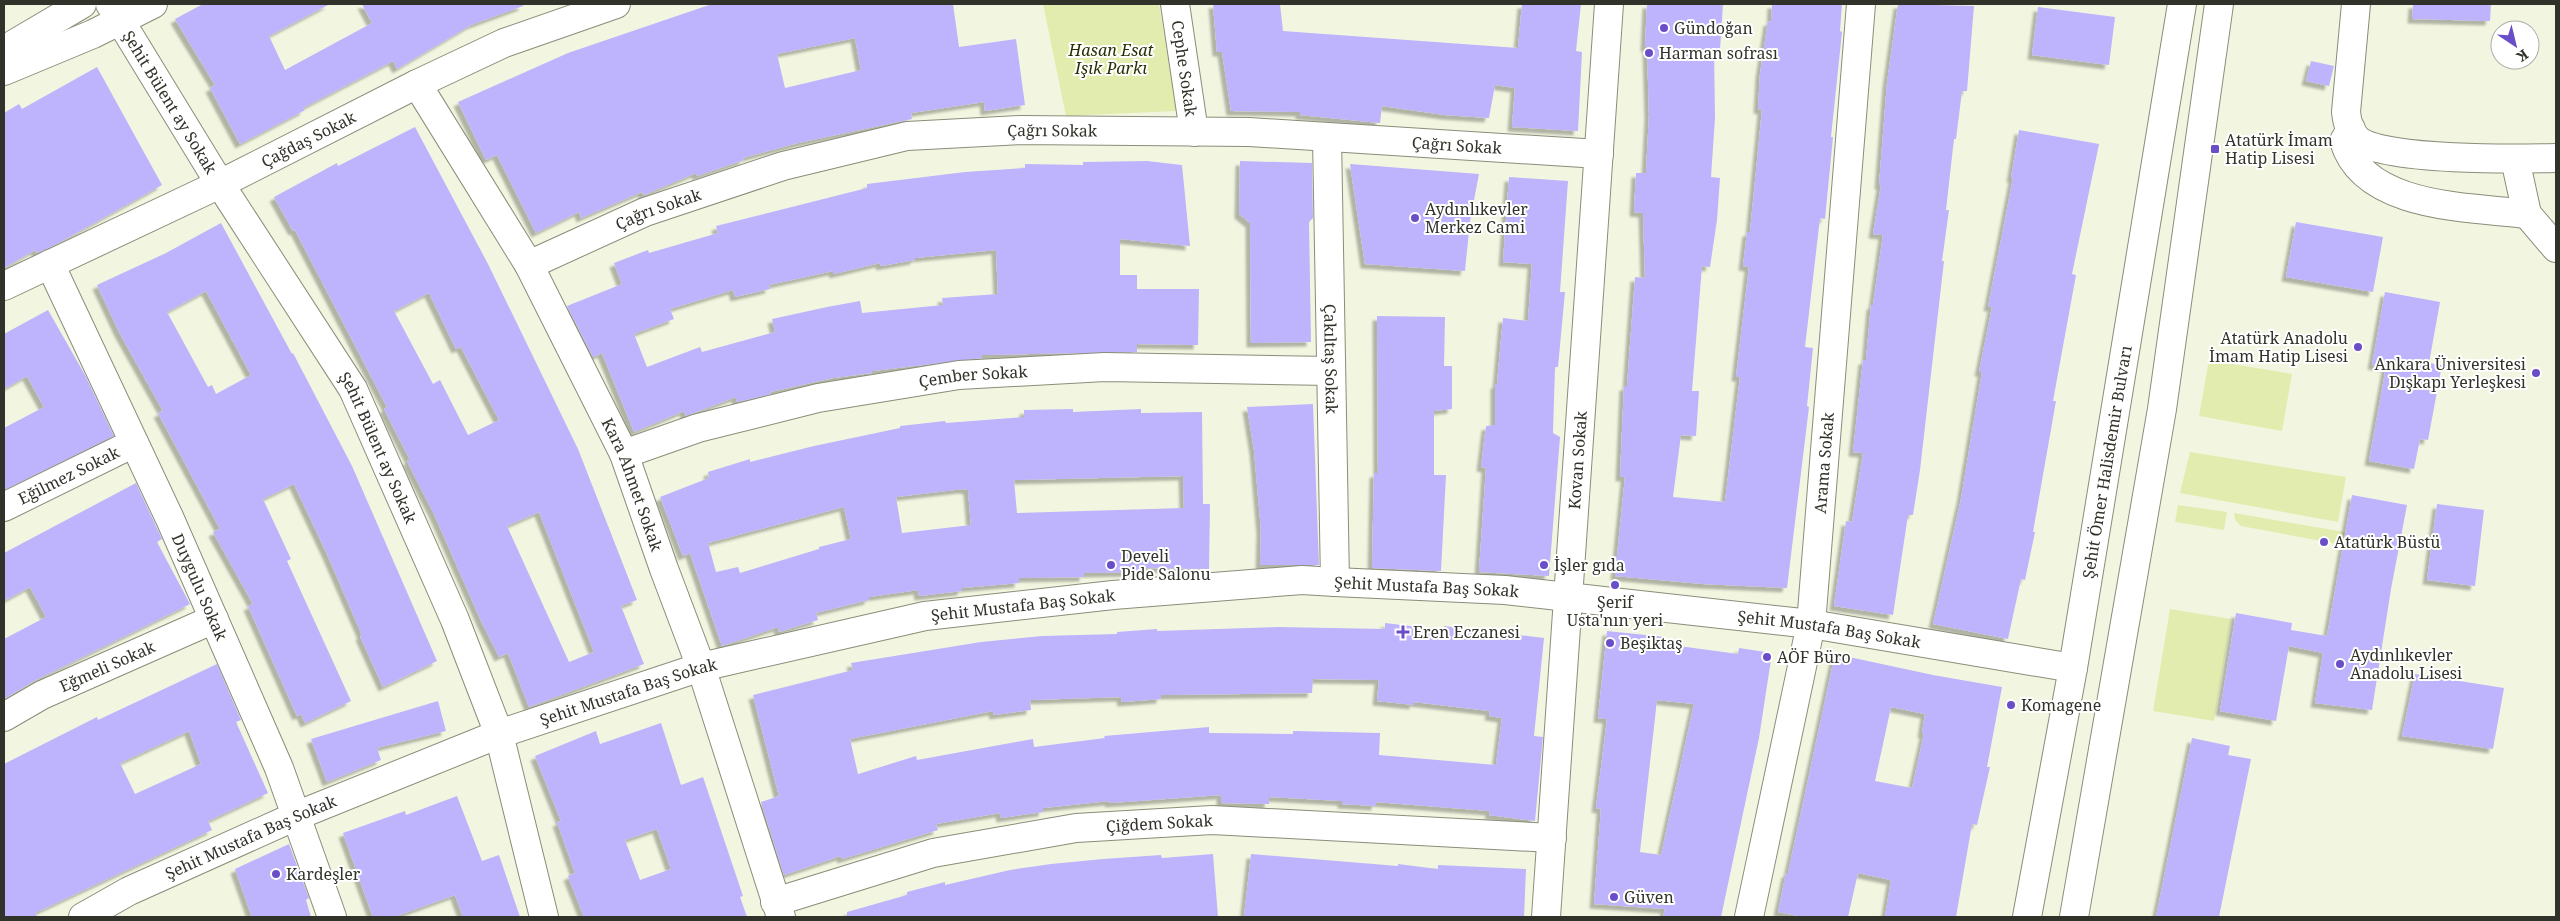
<svg xmlns="http://www.w3.org/2000/svg" width="2560" height="921" font-family="'Noto Serif',serif">
	<style>
		.green { fill: #e2ecaf }
		.building { fill: #bdb4fd; fill-rule: evenodd; filter: url(#shadow) }
		.lines { fill: none; stroke-linecap: round; stroke-linejoin: round }
		.minor-casing { stroke: #898d79; stroke-width: 30 }
		.highway-casing { stroke: #898d79; stroke-width: 30 }
		.minor { stroke: #fff; stroke-width: 28 }
		.highway { stroke: #fff; stroke-width: 28 }
		.poi-dot { fill: #6a4ec7; stroke: #fff; stroke-width: 2 }
		.labels { text-anchor: middle; stroke-width: 4; stroke-linejoin: round; paint-order: stroke }
		.poi-label { font-size: 16px; fill: #31332a; stroke: #fff; text-anchor: start }
		.park-label { font-size: 16px; font-style: italic; fill: #292e01; stroke: #fff }
		.street-label { font-size: 16px; fill: #31332a; stroke: #fff }
	</style>
	<defs>
		<filter id="shadow"><feDropShadow dx="-4.5" dy="4.5" stdDeviation="1" flood-color="#0004"/></filter>
	</defs>
	<rect width="100%" height="100%" fill="#f2f6e0"/>
	<!-- green -->
	<g class="green">
		<path d="M1043 4H1159L1177 111 1066 116Z"/>
		<path d="M2209 360 2292 374 2282 431 2199 416Z"/>
		<path d="M2190 452 2346 477 2338 522 2180 493Z"/>
		<path d="M2178 505 2227 512 2224 530 2175 522Z"/>
		<path d="M2234 513 2345 532 2343 545 2241 526 2235 520Z"/>
		<path d="M2170 609 2231 619 2214 721 2153 711Z"/>
	</g>
	<!-- building -->
	<g class="building">
		<path d="M203 4H330L269 36 285 70 372 23 362 4H523V6L471 25 397 69 393 61 303 108 305 110 240 144 210 88 215 85 175 19Z"/>
		<path d="M712 4H953L959 47 1016 39 1025 105 985 111 984 102 911 113 912 119 798 143 743 158 744 160 697 176 696 173 644 195 642 192 581 218 579 212 536 233 497 155 486 160 458 102 568 53ZM855 38 861 70 785 88 777 54Z"/>
		<path d="M1213 4H1280L1283 31 1518 48 1522 4H1581L1576 51 1582 52 1578 131 1512 127 1515 88 1495 85 1489 118 1445 115 1382 106 1380 123 1300 115V112L1231 111 1222 52H1217Z"/>
		<path d="M1647 4H1723L1720 50H1714L1715 118 1711 177 1720 178 1717 220 1710 267 1702 266 1692 391H1699L1696 436 1681 435 1673 497 1725 502 1740 377H1736L1749 267 1743 266 1747 232H1750L1762 110 1758 109 1760 74 1768 21 1771 22 1772 4H1842L1840 31 1842 32 1831 137H1833L1825 219 1820 218 1805 347 1813 348 1807 406 1809 407 1787 588 1703 584 1615 576 1625 477H1620L1624 386H1627L1635 277 1645 278 1643 213 1634 212 1636 173H1646L1649 115 1647 47H1645Z"/>
		<path d="M1898 4 1974 6 1967 91H1962L1956 139H1954L1946 210H1949L1942 261H1944L1920 470 1913 515H1908L1893 615 1834 606 1846 521 1852 522 1863 453 1853 452 1863 360H1866L1871 305H1873L1883 235 1873 234 1881 185H1879L1887 83Z"/>
		<path d="M2413 4H2491L2490 21 2412 19Z"/>
		<path d="M2038 7 2115 17 2109 65 2032 55Z"/>
		<path d="M2311 61 2334 66 2329 86 2306 81Z"/>
		<path d="M97 67 162 185 55 245 37 253 35 250 4 268V113L19 104 22 109Z"/>
		<path d="M415 127 488 264 578 449 637 600 621 606 644 664 529 707 508 653 499 657 482 623 434 514 407 461 410 460 384 409 387 407 295 230 293 231 274 197 337 163 338 166ZM429 293 456 349 461 347 499 420 468 435 440 380 433 384 394 311ZM539 512 594 652 569 662 507 526Z"/>
		<path d="M2019 130 2099 144 2072 274 2076 275 2053 401H2056L2033 532H2035L2025 580 2021 579 2008 639 1933 624 1961 499 1982 372H1979L1992 307H1988L2013 178H2011Z"/>
		<path d="M1147 161 1182 165 1190 246 1120 239V275H1137V289H1199L1198 345 1137 344V352L982 355V358L872 371V373L833 378 770 392 771 394 737 402 736 397 686 416 684 411 634 432 602 353 593 357 567 306 622 284 614 263 648 250 649 253 718 233 716 226 867 188V184L965 172 1025 168V164L1083 165V162ZM996 250 998 294 942 298 943 305 862 313 860 301 827 307 772 319 775 332 702 352 700 347 647 367 634 334 674 319 670 309 733 290 735 297 770 289 769 285 833 271 834 274 880 263 881 266 915 260V258Z"/>
		<path d="M1240 161 1312 163 1313 218 1309 222 1311 342 1251 343 1250 223 1239 214Z"/>
		<path d="M1350 164 1479 174 1470 221 1465 271 1365 264Z"/>
		<path d="M1509 177 1568 181 1560 292H1565L1558 367H1555L1553 433 1560 437 1549 576 1479 572 1486 468 1481 467 1486 426 1495 425V384H1497L1503 318 1528 321 1532 264 1503 262Z"/>
		<path d="M2296 222 2383 237 2373 292 2286 277Z"/>
		<path d="M221 223 292 354 293 353 352 466 437 661 383 687 360 636 362 635 327 554 294 484 263 499 291 559 287 561 351 701 305 723 301 714 297 716 248 606 253 604 213 532 220 529 158 413 163 411 119 332 97 285 166 253ZM206 291 251 375 216 394 212 385 208 387 167 312Z"/>
		<path d="M2385 292 2440 302 2429 363 2442 365 2428 440 2420 439 2414 469 2369 461 2386 367 2372 365Z"/>
		<path d="M48 310 85 375 114 436 4 490V428L44 407 27 376 4 389V334Z"/>
		<path d="M1377 316 1445 317 1444 366H1452V409L1434 411V475H1446L1441 571 1372 568 1374 473H1378Z"/>
		<path d="M1313 404 1319 565H1260L1261 530 1254 450 1247 407Z"/>
		<path d="M1073 409V412L1141 409V413L1202 412 1203 504H1210L1209 569 1144 568V572L1084 573V577L1019 578V583L962 588V591L919 596 918 590 869 597V600L816 613 818 620 779 632 778 627 722 646 690 553 683 556 660 497 709 478 708 472 750 459V462L814 446 900 428V426L945 421 946 423 1024 417V410ZM1183 476 1184 508 1017 513 1014 480ZM963 489 968 490 971 525 902 533 896 497ZM844 507 851 539 819 547V549L740 573 738 567 716 572 708 543Z"/>
		<path d="M136 483 162 539 157 542 190 604 34 681 4 699V639L46 617 30 587 4 601V553Z"/>
		<path d="M2352 495 2407 505 2391 589 2372 710 2315 703 2323 653 2289 646 2276 721 2220 711 2236 613 2292 623 2291 630 2327 636Z"/>
		<path d="M2437 504 2484 510 2475 586 2427 580Z"/>
		<path d="M1385 623 1444 630V626L1544 638 1534 736 1543 737 1535 821 1489 815 1490 811 1376 802V806L1342 804V801L1269 797V804L1221 803V795L1110 803 1109 801 1043 808V812L1001 818 1000 813 936 824 938 830 842 859 841 856 784 875 761 802 779 796 753 695 853 670 851 663 981 642 1042 636 1117 634V632L1157 629V631L1279 627 1385 629ZM1313 679 1379 680 1377 701 1414 705V702L1490 711 1489 716 1502 718 1496 765 1379 755 1380 733 1293 731V734L1209 733V727L1104 736 1105 738 1034 747 1033 739 917 760 916 756 858 774 850 739 993 711 994 715 1031 710 1030 700 1121 697 1122 702 1161 699V695L1312 693Z"/>
		<path d="M1607 631 1665 637 1664 644 1738 654 1739 648 1772 653 1759 738 1721 917H1663L1665 909 1594 904 1601 809 1596 808 1607 719 1598 718ZM1657 700 1694 704 1661 855 1640 852Z"/>
		<path d="M1835 654 1933 675 2002 687 1987 767H1990L1977 825 1972 824 1956 917H1885L1891 880 1858 873 1848 917H1803L1778 912 1786 873H1788ZM1891 707 1925 714 1922 733 1924 734 1912 788 1875 781Z"/>
		<path d="M217 664 241 720 236 722 268 793 208 821 212 830 35 913 37 917H4V764L97 717 98 720ZM189 731 201 764 135 794 120 763Z"/>
		<path d="M2415 674 2504 688 2493 749 2402 736Z"/>
		<path d="M438 701 446 731 377 748 381 760 327 782 311 739Z"/>
		<path d="M661 723 681 785 703 777 743 896 740 897 747 917H584L568 876 575 873 557 822 561 821 535 756 596 731 600 744ZM657 829 671 869 640 880 625 840Z"/>
		<path d="M2192 738 2230 746 2228 755 2251 759 2219 917H2156Z"/>
		<path d="M457 796 482 861 499 855 520 917H463L455 895 394 917H373L343 833 405 811 406 815Z"/>
		<path d="M289 844 309 898 306 900 311 917H252L235 869Z"/>
		<path d="M1213 854 1218 917H847V912L907 895V892L945 882V885L1010 870 1051 864 1103 859 1161 855 1162 858Z"/>
		<path d="M1251 854 1398 866V864L1438 869V865L1526 869 1524 917H1244Z"/>
	</g>
	<g class="lines">
		<defs>
			<g id="minor">
				<path id="s1" d="M110 4 220 184 353 389 455 620 499 734 544 917"/>
				<path id="s2" d="M1175 4 1194 132"/>
				<path d="M2356 4 2346 112C2347 122 2350 133 2358 140 2385 161 2519 159 2556 158"/>
				<path d="M4 71 93 34 153 4"/>
				<path id="s3" d="M417 84 529 265 624 454 664 569 701 667 781 917"/>
				<path d="M2351 129 2344 141C2364 209 2471 207 2527 214"/>
				<path id="s4" d="M1327 137 1335 582"/>
				<path d="M2515 159 2527 214 2556 248"/>
				<path id="s5" d="M50 264 170 519 279 768 332 917"/>
				<path id="s6" d="M529 265 645 212 783 166 907 136 1020 130 1249 132 1599 154"/>
				<path id="s7" d="M4 286 220 184 417 84 504 43 616 4"/>
				<path id="s8" d="M624 454 698 428 818 398 959 375 1105 367 1331 371"/>
				<path id="s9" d="M4 507 134 443"/>
				<path id="s10" d="M4 717 42 695 214 619"/>
				<path id="s11" d="M775 902 933 853 1076 828 1212 820 1552 838"/>
				<path id="s12" d="M83 917 129 891 296 816 499 734 701 667 925 616 1113 595 1302 580 1335 582 1505 590 1811 624 2073 668"/>
				<path id="s13" d="M1546 917 1609 4"/>
				<path id="s14" d="M1749 917 1811 624 1861 4"/>
			</g>
			<g id="highway">
				<path d="M4 50 82 4"/>
				<path id="s15" d="M2027 917 2073 668 2182 4"/>
				<path d="M2074 917 2162 409 2219 4"/>
			</g>
		</defs>
		<!-- minor casing -->
		<use href="#minor" class="minor-casing"/>
		<!-- highway casing -->
		<use href="#highway" class="highway-casing"/>
		<!-- minor -->
		<use href="#minor" class="minor"/>
		<!-- highway -->
		<use href="#highway" class="highway"/>
	</g>
	<!-- markers -->
	<g class="poi-dot">
		<circle cx="1664" cy="28" r="5"/>
		<circle cx="1649" cy="53" r="5"/>
		<rect x="2210" y="144" width="10" height="10" rx="2.5"/>
		<circle cx="1415" cy="218" r="5"/>
		<circle cx="2358" cy="347" r="5"/>
		<circle cx="2536" cy="373" r="5"/>
		<circle cx="2324" cy="542" r="5"/>
		<circle cx="1111" cy="565" r="5"/>
		<circle cx="1544" cy="565" r="5"/>
		<circle cx="1615" cy="585" r="5"/>
		<path d="M1400.5 624.5h5v5h5v5h-5v5h-5v-5h-5v-5h5z"/>
		<circle cx="1610" cy="643" r="5"/>
		<circle cx="1767" cy="657" r="5"/>
		<circle cx="2340" cy="664" r="5"/>
		<circle cx="2011" cy="705" r="5"/>
		<circle cx="276" cy="874" r="5"/>
		<circle cx="1614" cy="897" r="5"/>
	</g>
	<g class="labels">
		<!-- poi labels -->
		<g class="poi-label">
			<text x="1674" y="34">Gündoğan</text>
			<text x="1659" y="59">Harman sofrası</text>
			<text x="2225" y="146">Atatürk İmam<tspan x="2225" dy="18">Hatip Lisesi</tspan></text>
			<text x="1425" y="215">Aydınlıkevler<tspan x="1425" dy="18">Merkez Cami</tspan></text>
			<text x="2348" y="344" text-anchor="end">Atatürk Anadolu<tspan x="2348" dy="18">İmam Hatip Lisesi</tspan></text>
			<text x="2526" y="370" text-anchor="end">Ankara Üniversitesi<tspan x="2526" dy="18">Dışkapı Yerleşkesi</tspan></text>
			<text x="2334" y="548">Atatürk Büstü</text>
			<text x="1121" y="562">Develi<tspan x="1121" dy="18">Pide Salonu</tspan></text>
			<text x="1554" y="571">İşler gıda</text>
			<text x="1615" y="608" text-anchor="middle">Şerif<tspan x="1615" dy="18">Usta'nın yeri</tspan></text>
			<text x="1413" y="638">Eren Eczanesi</text>
			<text x="1620" y="649">Beşiktaş</text>
			<text x="2350" y="661">Aydınlıkevler<tspan x="2350" dy="18">Anadolu Lisesi</tspan></text>
			<text x="1777" y="663">AÖF Büro</text>
			<text x="2021" y="711">Komagene</text>
			<text x="286" y="880">Kardeşler</text>
			<text x="1624" y="903">Güven</text>
		</g>
		<!-- park labels -->
		<g class="park-label">
			<text x="1111" y="56">Hasan Esat<tspan x="1111" dy="18">Işık Parkı</tspan></text>
		</g>
		<!-- street labels -->
		<g class="street-label">
			<text dy="6" stroke="none"><textPath href="#s2" startOffset="65">Cephe Sokak</textPath></text>
			<text dy="6" stroke="none"><textPath href="#s1" startOffset="115">Şehit Bülent ay Sokak</textPath></text>
			<text dy="6" stroke="none"><textPath href="#s6" startOffset="546">Çağrı Sokak</textPath></text>
			<text dy="6" stroke="none"><textPath href="#s7" startOffset="338">Çağdaş Sokak</textPath></text>
			<text dy="6" stroke="none"><textPath href="#s6" startOffset="951">Çağrı Sokak</textPath></text>
			<text dy="6" stroke="none"><textPath href="#s6" startOffset="141">Çağrı Sokak</textPath></text>
			<text dy="6" stroke="none"><textPath href="#s4" startOffset="222">Çakıltaş Sokak</textPath></text>
			<text dy="6" stroke="none"><textPath href="#s8" startOffset="359">Çember Sokak</textPath></text>
			<text dy="6" stroke="none"><textPath href="#s1" startOffset="519">Şehit Bülent ay Sokak</textPath></text>
			<text dy="6" stroke="none"><textPath href="#s13" startOffset="458">Kovan Sokak</textPath></text>
			<text dy="6" stroke="none"><textPath href="#s15" startOffset="462">Şehit Ömer Halisdemir Bulvarı</textPath></text>
			<text dy="6" stroke="none"><textPath href="#s14" startOffset="461">Arama Sokak</textPath></text>
			<text dy="6" stroke="none"><textPath href="#s9" startOffset="72">Eğilmez Sokak</textPath></text>
			<text dy="6" stroke="none"><textPath href="#s3" startOffset="456">Kara Ahmet Sokak</textPath></text>
			<text dy="6" stroke="none"><textPath href="#s5" startOffset="356">Duygulu Sokak</textPath></text>
			<text dy="6" stroke="none"><textPath href="#s12" startOffset="1401">Şehit Mustafa Baş Sokak</textPath></text>
			<text dy="6" stroke="none"><textPath href="#s12" startOffset="996">Şehit Mustafa Baş Sokak</textPath></text>
			<text dy="6" stroke="none"><textPath href="#s12" startOffset="1806">Şehit Mustafa Baş Sokak</textPath></text>
			<text dy="6" stroke="none"><textPath href="#s10" startOffset="115">Eğmeli Sokak</textPath></text>
			<text dy="6" stroke="none"><textPath href="#s12" startOffset="591">Şehit Mustafa Baş Sokak</textPath></text>
			<text dy="6" stroke="none"><textPath href="#s11" startOffset="394">Çiğdem Sokak</textPath></text>
			<text dy="6" stroke="none"><textPath href="#s12" startOffset="186">Şehit Mustafa Baş Sokak</textPath></text>
		</g>
	</g>
	<!-- border -->
	<rect width="2560" height="921" fill="none" stroke="#31332a" stroke-width="10"/>
	<!-- north arrow -->
	<g transform="translate(2515 45) rotate(145)"><circle r="24" fill="#ffffff" stroke="#adadaa"/>
	<path d="M0-4L9 19L0 12L-9 19Z" fill="#6a4ec7"/>
	<text y="-8" font-size="14" font-weight="bold" text-anchor="middle" fill="#31332a">K</text>
	</g>
</svg>
